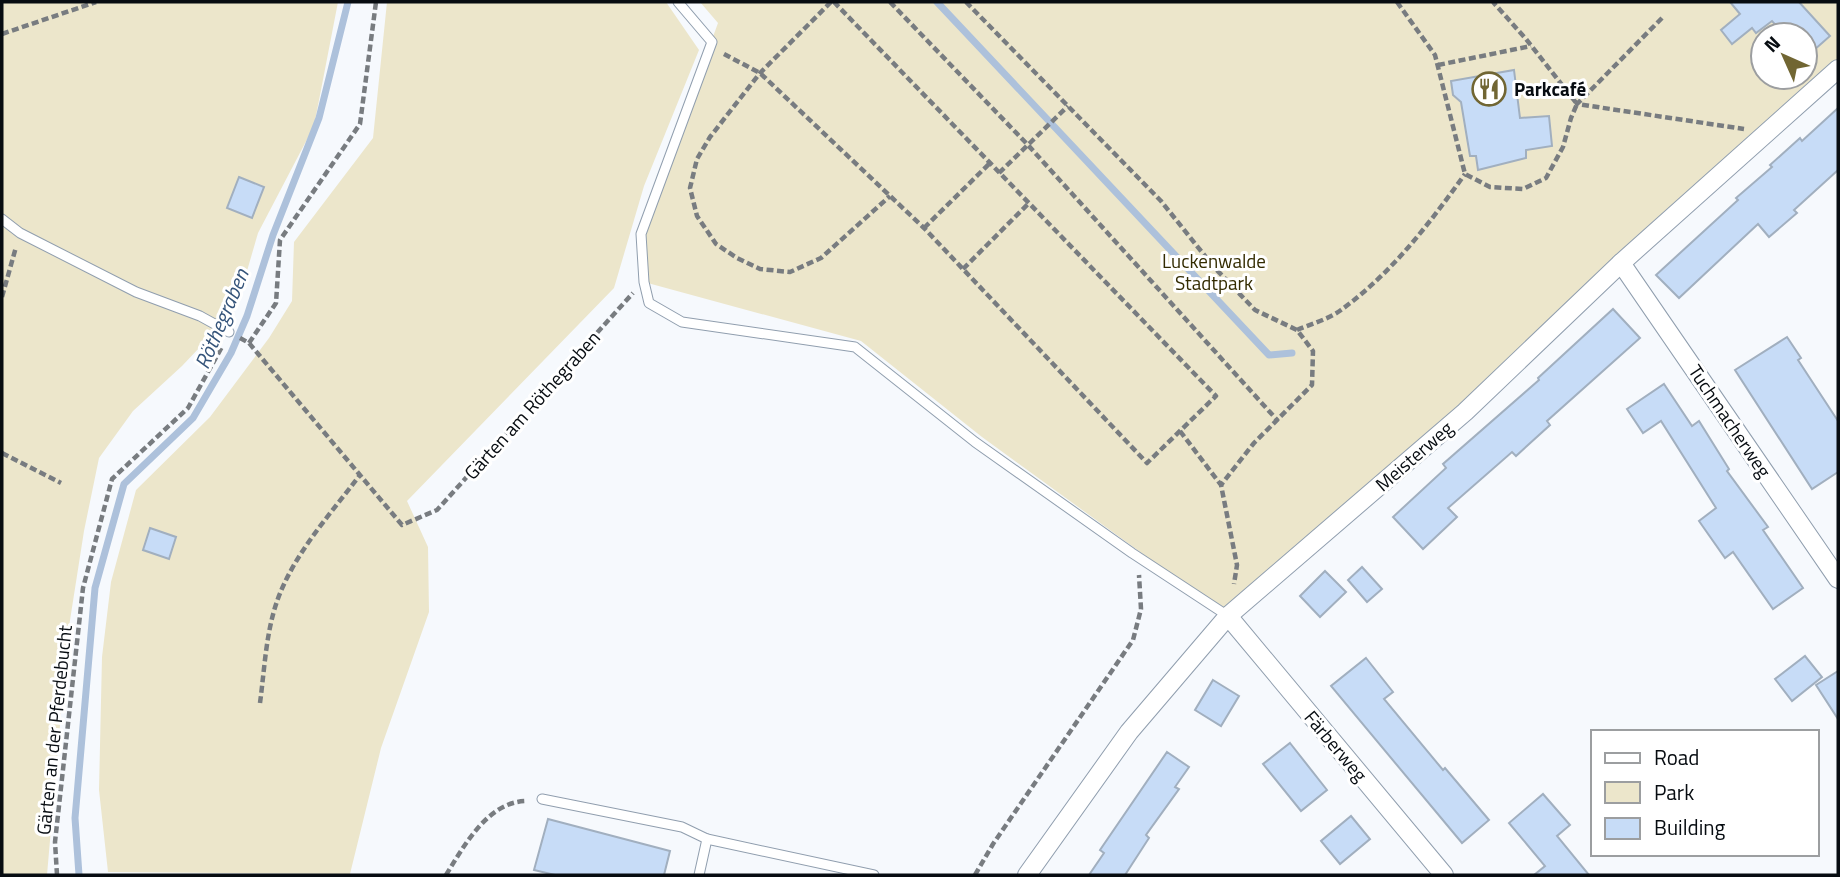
<svg xmlns="http://www.w3.org/2000/svg" width="1840" height="877" font-family="'Titillium Web',sans-serif">
	<style>
		.green { fill: #ece6cb; fill-rule: evenodd }
		.lines { fill: none; stroke-linecap: round; stroke-linejoin: round }
		.stream { stroke: #adc1db; stroke-width: 7 }
		.building { fill: #c7dcf7; stroke: #a1afbf; stroke-width: 2 }
		.service-casing { stroke: #909eae; stroke-width: 11 }
		.minor-casing { stroke: #909eae; stroke-width: 20 }
		.path { stroke: #787c80; stroke-width: 4.5; stroke-dasharray: 7 3.5; stroke-linecap: butt }
		.service { stroke: #fff; stroke-width: 9 }
		.minor { stroke: #fff; stroke-width: 18 }
		.labels { text-anchor: middle; stroke-width: 6; stroke-linejoin: round; paint-order: stroke }
		.poi-label { font-size: 19px; font-weight: bold; fill: #070c11; stroke: #fff; text-anchor: start }
		.park-label { font-size: 19px; fill: #332b01; stroke: #fff }
		.street-label { font-size: 19px; fill: #070c11; stroke: #fff }
		.water-label { font-size: 21px; font-style: italic; fill: #35547a; stroke: #fff }
	</style>
	<rect width="100%" height="100%" fill="#f6f9fd"/>
	<!-- green -->
	<g class="green">
		<path d="M2 2H338L314 126 258 233 236 309 182 366 133 411 99 458 84 531 68 633 47 875H2Z"/>
		<path d="M387 2H666L699 50 644 186 614 288 407 501 428 547 429 612 381 748 350 874 108 872 99 790 102 657 111 582 136 490 210 417 269 338 292 301 294 242 373 138Z"/>
		<path d="M700 2H1838V69L1228 616 982 437 861 341 644 282 641 234 718 23ZM1763 35H1805V77H1763Z"/>
	</g>
	<g class="lines">
		<!-- stream -->
		<g class="stream">
			<path d="M937 2 1269 355 1292 353"/>
			<path d="M79 875 75 818 95 588 124 484 193 418 231 353 247 316 273 235 319 118 348 2"/>
		</g>
	</g>
	<!-- building -->
	<g class="building">
		<path d="M1730 2H1799L1830 36 1805 58V35H1785L1772 21 1756 33 1752 28 1732 44 1721 30 1740 14Z"/>
		<path d="M1514 70 1520 118 1549 116 1552 146 1526 150V158L1478 170 1476 156H1470L1461 102 1453 95 1451 81Z"/>
		<path d="M1838 108V170L1794 210 1797 213 1769 237 1758 224 1679 298 1656 275 1738 200 1736 198 1772 167 1770 165 1800 138 1802 141Z"/>
		<path d="M239 177 264 187 252 218 227 208Z"/>
		<path d="M1613 309 1640 338 1547 421 1550 425 1516 456 1512 452 1448 508 1457 517 1423 549 1393 517 1446 468 1443 464 1539 380 1538 378Z"/>
		<path d="M1787 337 1801 358 1798 360 1838 421V472L1812 489 1735 370Z"/>
		<path d="M1664 384 1692 426 1699 421 1729 469 1727 471 1768 527 1763 530 1803 588 1773 609 1733 552 1725 558 1699 521 1716 508 1661 421 1643 433 1627 409Z"/>
		<path d="M150 528 176 537 169 559 143 550Z"/>
		<path d="M1362 567 1382 589 1367 602 1348 580Z"/>
		<path d="M1325 571 1346 592 1320 617 1300 596Z"/>
		<path d="M1805 656 1822 677 1792 701 1775 679Z"/>
		<path d="M1366 658 1393 692 1384 699 1443 770 1445 768 1489 820 1462 843 1331 686Z"/>
		<path d="M1838 671V719L1816 685Z"/>
		<path d="M1213 680 1239 696 1221 726 1195 710Z"/>
		<path d="M1290 743 1327 790 1301 811 1263 764Z"/>
		<path d="M1167 752 1189 767 1175 787 1179 789 1146 835 1149 838 1125 875H1089L1104 853 1100 850Z"/>
		<path d="M1543 794 1570 825 1557 836 1589 875H1534L1545 866 1509 823Z"/>
		<path d="M1351 816 1370 839 1340 864 1321 841Z"/>
		<path d="M548 819 670 851 664 875H555L534 870Z"/>
	</g>
	<g class="lines">
		<defs>
			<g id="service">
				<path d="M678 2 712 42 641 234 644 282 649 303 682 322 855 347 975 442 1132 553 1228 616"/>
				<path d="M2 219 20 233 136 292 200 316 229 332"/>
				<path d="M542 799 682 827 707 839 699 875"/>
				<path d="M707 839 874 875"/>
			</g>
			<g id="minor">
				<path d="M1621 263 1838 579"/>
				<path d="M1228 616 1444 875"/>
				<path d="M1027 875 1129 732 1228 616 1465 412 1621 263 1838 69"/>
			</g>
		</defs>
		<!-- service casing -->
		<use href="#service" class="service-casing"/>
		<!-- minor casing -->
		<use href="#minor" class="minor-casing"/>
		<!-- path -->
		<g class="path">
			<path d="M831 2 760 73 710 137 697 159 690 188 697 216 716 244 737 258 760 269 790 272 821 258 890 196"/>
			<path d="M890 2 1027 144 1278 421"/>
			<path d="M966 2 1161 201 1213 266 1255 310 1297 330 1313 351 1312 385 1254 443 1221 485"/>
			<path d="M1397 2 1435 55 1465 174 1490 187 1523 189 1546 178 1563 147 1571 118 1577 104 1526 39 1493 2"/>
			<path d="M1662 18 1577 104 1744 129"/>
			<path d="M2 34 96 2"/>
			<path d="M724 54 760 73 924 228 1147 463 1216 396 834 2"/>
			<path d="M1438 65 1531 46"/>
			<path d="M999 173 1068 106"/>
			<path d="M924 228 989 164"/>
			<path d="M963 269 1028 204"/>
			<path d="M2 297 16 247"/>
			<path d="M1297 330C1311 324 1329 319 1341 310 1392 273 1429 224 1465 174"/>
			<path d="M240 338 249 343 402 525 437 510 633 293"/>
			<path d="M249 343 276 303 280 240 360 124 376 2"/>
			<path d="M1180 431 1221 485 1237 565 1234 584"/>
			<path d="M2 453 61 483"/>
			<path d="M260 703C265 666 266 626 281 591 299 548 332 512 360 475"/>
			<path d="M57 875 55 842 83 588 112 479 188 408 223 345"/>
			<path d="M446 875C464 846 488 801 527 801"/>
			<path d="M975 875 993 844 1133 640 1141 609 1139 575"/>
		</g>
		<!-- service -->
		<use href="#service" class="service"/>
		<!-- minor -->
		<use href="#minor" class="minor"/>
	</g>
	<!-- icons -->
	<defs>
		<symbol id="restaurant-ring" viewBox="-11 -11 22 22"><circle r="9.5" fill="#fff" stroke="#716633" stroke-width="1.5"/><path d="M-5-6h1v4h1v-4h1v4h1v-4h1v5L-1.5 .5V6h-2V.5L-5-1ZM5-6V6H3V1.5H1.5Q1.5-4 5-6Z" fill="#716633"/></symbol>
	</defs>
	<g fill-rule="evenodd">
		<use href="#restaurant-ring" x="1470" y="70" width="38" height="38"/>
	</g>
	<g class="labels">
		<!-- poi labels -->
		<g class="poi-label">
			<text x="1514" y="96">Parkcafé</text>
		</g>
		<!-- park labels -->
		<g class="park-label">
			<text x="1214" y="268">Luckenwalde<tspan x="1214" dy="22">Stadtpark</tspan></text>
		</g>
		<!-- street labels -->
		<g class="street-label">
			<text transform="translate(532 405) rotate(-48)" y="7">Gärten am Röthegraben</text>
			<text transform="translate(1730 421) rotate(56)" y="7">Tuchmacherweg</text>
			<text transform="translate(1414 456) rotate(-41)" y="7">Meisterweg</text>
			<text transform="translate(54 730) rotate(-84)" y="7">Gärten an der Pferdebucht</text>
			<text transform="translate(1336 746) rotate(50)" y="7">Färberweg</text>
		</g>
		<!-- water labels -->
		<g class="water-label">
			<text transform="translate(222 319) rotate(-67)" y="7">Röthegraben</text>
		</g>
	</g>
	<!-- border -->
	<rect width="1840" height="877" fill="none" stroke="#070c11" stroke-width="7"/>
	<!-- legend -->
	<rect x="1591" y="730" width="228" height="126" fill="#ffffff" stroke="#9c9ea0" stroke-width="2"/>
	<rect x="1605" y="753" width="35" height="10" fill="#ffffff" stroke="#9c9ea0" stroke-width="2"/>
	<text x="1654" y="765" font-size="21" fill="#070c11">Road</text>
	<rect x="1605" y="782" width="35" height="21" fill="#ece6cb" stroke="#9c9ea0" stroke-width="2"/>
	<text x="1654" y="800" font-size="21" fill="#070c11">Park</text>
	<rect x="1605" y="818" width="35" height="21" fill="#c7dcf7" stroke="#9c9ea0" stroke-width="2"/>
	<text x="1654" y="835" font-size="21" fill="#070c11">Building</text>
	<!-- north arrow -->
	<g transform="translate(1784 56) rotate(315)"><circle r="33" fill="#ffffff" stroke="#9c9ea0" stroke-width="2"/>
	<path d="M0-5L12 26L0 18L-12 26Z" fill="#716633"/>
	<text y="-10" font-size="19" font-weight="bold" text-anchor="middle" fill="#070c11">N</text>
	</g>
</svg>
